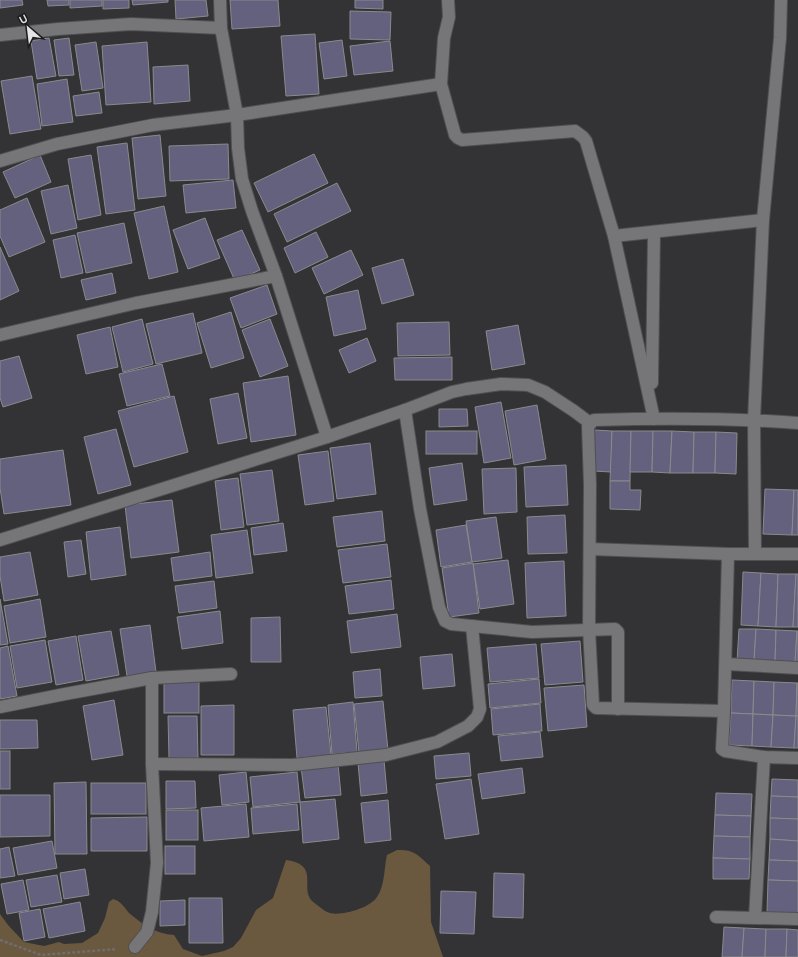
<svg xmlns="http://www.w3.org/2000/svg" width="798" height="957" font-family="Overpass,sans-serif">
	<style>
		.forest { fill: #6a583f }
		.building { fill: #63617d; stroke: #8a8a8d }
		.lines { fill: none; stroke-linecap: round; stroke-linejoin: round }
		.street-casing { stroke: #504f51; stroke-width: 14 }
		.path { stroke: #6e6e70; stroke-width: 2.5; stroke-dasharray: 3 2; stroke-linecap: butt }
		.street { stroke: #767679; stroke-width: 12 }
	</style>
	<rect width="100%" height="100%" fill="#333335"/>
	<!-- forest -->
	<path class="forest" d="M397 850C414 849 418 855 430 866L431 922 443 957H0V914L8 925 24 942 44 946 59 942 64 944 82 943 98 933 105 918 109 902 113 899C121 901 124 907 129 913 143 925 156 934 174 935L183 949 202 956 224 951 233 947 241 938 256 910 273 898 286 860C321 865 299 887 312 901 316 904 325 912 330 913 342 916 370 908 377 897 385 886 384 867 387 855Z"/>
	<!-- building -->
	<g class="building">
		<path d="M0 0H22L23 5 0 8Z"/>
		<path d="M47 0H69V5L48 6Z"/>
		<path d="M70 0H102V6L70 8Z"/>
		<path d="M103 0H129V8L103 9Z"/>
		<path d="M132 0H168V2L133 5Z"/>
		<path d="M175 0H206L208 16 176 19Z"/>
		<path d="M230 0H278L280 26 232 29Z"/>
		<path d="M355 0H383V9L355 8Z"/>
		<path d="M350 11 391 12 390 40 350 39Z"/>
		<path d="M315 34 319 94 286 96 281 36Z"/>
		<path d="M49 38 56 76 37 79 31 41Z"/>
		<path d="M69 38 74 75 59 76 54 40Z"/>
		<path d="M342 40 347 76 324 79 319 43Z"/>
		<path d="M390 41 393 71 354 75 350 46Z"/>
		<path d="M96 42 103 88 82 91 75 45Z"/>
		<path d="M147 42 151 102 106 105 102 46Z"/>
		<path d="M188 65 190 101 154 104 153 67Z"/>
		<path d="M32 76 41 129 10 134 1 81Z"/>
		<path d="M67 79 73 122 42 126 37 84Z"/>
		<path d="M99 92 102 113 76 116 73 96Z"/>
		<path d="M160 135 166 196 138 199 132 138Z"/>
		<path d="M127 143 135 210 106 214 97 147Z"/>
		<path d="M228 144 229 179 170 181 169 146Z"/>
		<path d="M314 154 328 183 268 212 254 183Z"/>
		<path d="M40 155 51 182 15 198 3 172Z"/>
		<path d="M91 155 101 215 78 220 68 159Z"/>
		<path d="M233 180 236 208 186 213 183 185Z"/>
		<path d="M337 183 351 211 287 242 274 214Z"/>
		<path d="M68 185 77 228 51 234 41 191Z"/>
		<path d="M27 198 45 242 9 257 0 236V210Z"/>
		<path d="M164 206 178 272 149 279 134 213Z"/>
		<path d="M205 218 220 258 188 269 173 230Z"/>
		<path d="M124 223 132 263 86 273 77 233Z"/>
		<path d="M242 230 260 270 235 281 217 240Z"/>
		<path d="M316 232 328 257 295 273 284 248Z"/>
		<path d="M75 235 83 273 61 278 53 240Z"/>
		<path d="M0 247 19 291 0 300Z"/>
		<path d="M351 250 363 275 324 294 312 268Z"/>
		<path d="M403 259 414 295 382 304 372 268Z"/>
		<path d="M112 273 116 293 86 300 81 280Z"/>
		<path d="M267 285 277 314 241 328 230 298Z"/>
		<path d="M358 290 366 329 334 336 326 297Z"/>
		<path d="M231 312 244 358 211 368 197 323Z"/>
		<path d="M193 313 202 353 156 364 146 324Z"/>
		<path d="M142 319 153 364 123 372 112 327Z"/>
		<path d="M270 319 288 366 260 377 242 330Z"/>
		<path d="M449 322 450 355 398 356 397 323Z"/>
		<path d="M518 325 525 364 492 370 486 331Z"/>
		<path d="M110 327 118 367 86 374 77 335Z"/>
		<path d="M367 338 376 361 349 373 339 350Z"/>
		<path d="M19 356 32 398 3 407 0 398V361Z"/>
		<path d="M452 357V380H395L394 358Z"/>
		<path d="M162 364 170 396 127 406 119 374Z"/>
		<path d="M288 376 296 435 251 442 243 383Z"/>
		<path d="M238 393 247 438 218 444 210 399Z"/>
		<path d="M174 396 188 452 134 467 118 411Z"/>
		<path d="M501 402 511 458 484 463 475 407Z"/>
		<path d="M537 405 546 459 514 465 505 411Z"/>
		<path d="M439 409H467L468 426 439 427Z"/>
		<path d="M116 429 131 485 98 494 84 437Z"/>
		<path d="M594 430 612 431 611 472 593 471Z"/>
		<rect x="426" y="431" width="51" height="23"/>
		<path d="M612 431H631L630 481H610Z"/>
		<path d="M631 431H653L652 472H630Z"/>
		<path d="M653 431H672L670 473 652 472Z"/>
		<path d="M672 431 694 432 693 473H670Z"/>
		<path d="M694 432H716L715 473H693Z"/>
		<path d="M716 432 737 433 736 474 715 473Z"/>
		<path d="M370 443 376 494 337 499 330 448Z"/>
		<path d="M63 450 71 505 4 514 0 488V459Z"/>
		<path d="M328 451 334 501 305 505 298 455Z"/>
		<path d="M462 463 467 500 434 505 429 468Z"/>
		<path d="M566 465 568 505 526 507 524 467Z"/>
		<path d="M516 468 517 512 484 514 482 469Z"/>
		<path d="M272 470 279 521 247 525 240 474Z"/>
		<path d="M238 478 244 527 221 530 215 481Z"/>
		<path d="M610 481H630V490H641L640 510 610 509Z"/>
		<path d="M765 489 794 490 792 535 763 534Z"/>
		<path d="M794 490H798V535H792Z"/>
		<path d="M172 500 179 552 131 558 125 505Z"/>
		<path d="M382 511 385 541 337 547 333 517Z"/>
		<path d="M565 515 567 553 528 554 527 517Z"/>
		<path d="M496 517 502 558 472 562 466 521Z"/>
		<path d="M283 523 287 551 254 555 251 528Z"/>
		<path d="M466 525 472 562 441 567 436 530Z"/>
		<path d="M120 527 126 575 91 580 86 532Z"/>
		<path d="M247 530 253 573 216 578 211 535Z"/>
		<path d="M81 540 86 574 68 577 64 542Z"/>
		<path d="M387 544 391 577 343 583 338 550Z"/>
		<path d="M30 552 38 595 4 601 0 576V557Z"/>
		<path d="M210 552 212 576 174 581 171 558Z"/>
		<path d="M508 560 514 604 480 609 473 564Z"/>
		<path d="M564 561 566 616 527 618 525 563Z"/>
		<path d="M473 563 479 613 449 617 442 568Z"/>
		<path d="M743 572 761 573 758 626 741 625Z"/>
		<path d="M761 573 778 574 776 627 758 626Z"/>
		<path d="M778 574H796L793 627H776Z"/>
		<path d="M796 574H798V627H793Z"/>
		<path d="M391 580 394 609 349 614 345 586Z"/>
		<path d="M214 581 217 608 179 613 175 586Z"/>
		<path d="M0 599 8 644 0 645Z"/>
		<path d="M40 599 46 637 10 643 4 606Z"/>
		<path d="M220 611 223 643 182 649 177 617Z"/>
		<path d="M397 614 401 647 351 653 347 621Z"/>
		<path d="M280 617 281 662H251V618Z"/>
		<path d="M150 625 156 672 127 676 120 629Z"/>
		<path d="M739 629H756L754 661H737Z"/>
		<path d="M756 629 776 630 775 662 754 661Z"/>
		<path d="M776 630 797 631 795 663 775 662Z"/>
		<path d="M111 631 119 675 86 681 78 636Z"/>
		<path d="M797 631H798V663H795Z"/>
		<path d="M76 636 83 680 56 685 48 641Z"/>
		<path d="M45 640 52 682 17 688 10 646Z"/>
		<path d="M580 641 583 682 545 685 541 644Z"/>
		<path d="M536 644 539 678 490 682 487 648Z"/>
		<path d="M8 646 17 696 0 699V648Z"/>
		<path d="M452 654 455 686 423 689 420 657Z"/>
		<path d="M380 669 382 696 355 698 353 672Z"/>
		<path d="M539 679 541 703 490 708 488 684Z"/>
		<path d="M732 680 754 681 753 714 731 713Z"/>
		<rect x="164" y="681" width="35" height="32"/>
		<path d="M754 681 774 682 773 715 753 714Z"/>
		<path d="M774 682 797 683 796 716 773 715Z"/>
		<path d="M797 683H798V716H796Z"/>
		<path d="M584 685 587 727 548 731 544 688Z"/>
		<path d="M114 700 123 755 92 760 83 706Z"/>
		<path d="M383 701 388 750 359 753 354 704Z"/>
		<path d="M353 702 357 752 332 754 328 705Z"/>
		<path d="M540 704 542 731 493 735 491 709Z"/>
		<path d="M234 705V755H201V706Z"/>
		<path d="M326 707 331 755 297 758 293 710Z"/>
		<path d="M731 713 753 714 752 746 729 745Z"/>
		<path d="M753 714 773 715 771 747 752 746Z"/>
		<path d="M773 715 796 716 794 748 771 747Z"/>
		<path d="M168 716H197L198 758H169Z"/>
		<path d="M796 716H798V748H794Z"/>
		<path d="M0 720H37L38 748 0 749Z"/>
		<path d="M540 732 543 757 501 761 498 736Z"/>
		<rect x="0" y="751" width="10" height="38"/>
		<path d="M469 753 471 776 436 779 434 756Z"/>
		<path d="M384 760 387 793 361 796 358 763Z"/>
		<path d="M338 764 341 795 305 798 301 767Z"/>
		<path d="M522 768 525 793 482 799 478 774Z"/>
		<path d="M246 772 249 802 222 805 219 775Z"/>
		<path d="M297 772 300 802 253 807 250 777Z"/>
		<path d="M471 779 479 834 445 839 436 784Z"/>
		<path d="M772 779 798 780V797L771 796Z"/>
		<path d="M166 781H195L196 808 166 809Z"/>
		<path d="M86 782 87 854H55L54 783Z"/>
		<rect x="91" y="783" width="55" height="31"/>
		<path d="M716 793 752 794 751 816 715 815Z"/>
		<path d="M0 795H50V836L0 837Z"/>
		<path d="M771 796 798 797V819L770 818Z"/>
		<path d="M335 799 339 839 303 843 300 802Z"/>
		<path d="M388 800 391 840 365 843 361 803Z"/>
		<path d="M246 804 249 837 204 841 201 808Z"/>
		<path d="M297 804 299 830 253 834 251 808Z"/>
		<rect x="166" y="810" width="32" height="30"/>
		<path d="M715 815 751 816 750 837 714 836Z"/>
		<path d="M147 817V851H91V818Z"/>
		<path d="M770 818 798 819V841L770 839Z"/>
		<path d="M714 836 750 837V859L713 858Z"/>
		<path d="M770 839 798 841V861L769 860Z"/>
		<path d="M52 841 57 868 18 875 13 848Z"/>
		<rect x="165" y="846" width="30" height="28"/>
		<path d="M9 847 15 876 0 878V849Z"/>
		<path d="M713 858 750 859 749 879H713Z"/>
		<path d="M769 860 798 861V881L768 880Z"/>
		<path d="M85 869 89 895 64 899 60 873Z"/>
		<path d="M494 873 524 874 523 918 493 917Z"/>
		<path d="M57 875 62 902 31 907 26 880Z"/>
		<path d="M23 880 29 910 7 914 1 884Z"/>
		<path d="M768 880 798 881V913L767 912Z"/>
		<path d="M441 891 476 892 474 934 440 933Z"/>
		<path d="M189 898H222L223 943H189Z"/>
		<path d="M185 900V925L160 926V901Z"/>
		<path d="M80 902 85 931 49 938 43 909Z"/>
		<path d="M40 909 45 937 24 941 19 913Z"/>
		<path d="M724 927 744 928 742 957H722Z"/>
		<path d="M744 928 766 929 765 957H742Z"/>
		<path d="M766 929H787L786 957H765Z"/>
		<path d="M787 929 798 930V957H786Z"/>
	</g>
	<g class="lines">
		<defs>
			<g id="street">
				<path d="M220 0 221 28 237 115 238 148 242 179 252 211 276 276 327 437"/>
				<path d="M448 0 449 17 444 38 441 84 455 135 458 138 462 140 575 131 583 137 586 141 614 236 654 419"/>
				<path d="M0 35 58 29 131 24 221 28"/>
				<path d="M0 161 57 144 153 125 237 115 441 84"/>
				<path d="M614 236 763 220"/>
				<path d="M0 335 136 303 276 276"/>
				<path d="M652 383 654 233"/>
				<path d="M405 410 420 509 439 607 445 621 451 624 532 632 615 629 618 632V709"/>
				<path d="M0 540 327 437 405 410 452 392 466 389 501 384 528 385 545 392 574 411 590 423"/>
				<path d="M590 549 728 554H798"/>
				<path d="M755 553 754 420 763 220 780 38 781 0"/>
				<path d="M728 554 724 711 722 749 725 751 764 757 798 758"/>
				<path d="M726 664 798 668"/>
				<path d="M0 707 65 694 152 678 231 674"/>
				<path d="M724 711 596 708 593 705 589 629 590 485 588 426 594 420C662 418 730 418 798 423"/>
				<path d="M152 764 293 765 386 755 437 742 468 726 477 717 480 709 472 626"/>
				<path d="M716 917 798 919"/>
				<path d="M755 918 764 757"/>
				<path d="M135 947 147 932 152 912 157 863 152 764V678"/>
			</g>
		</defs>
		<!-- street casing -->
		<use href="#street" class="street-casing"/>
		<!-- path -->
		<path class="path" d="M0 940 41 955 117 949"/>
		<!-- street -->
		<use href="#street" class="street"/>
	</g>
	<!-- north arrow -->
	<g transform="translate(28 28) rotate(332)" stroke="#1b1b1c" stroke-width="3" paint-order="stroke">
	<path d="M0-3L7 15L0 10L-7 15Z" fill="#e5e5e6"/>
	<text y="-6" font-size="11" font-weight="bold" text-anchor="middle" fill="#e5e5e6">U</text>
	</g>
</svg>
